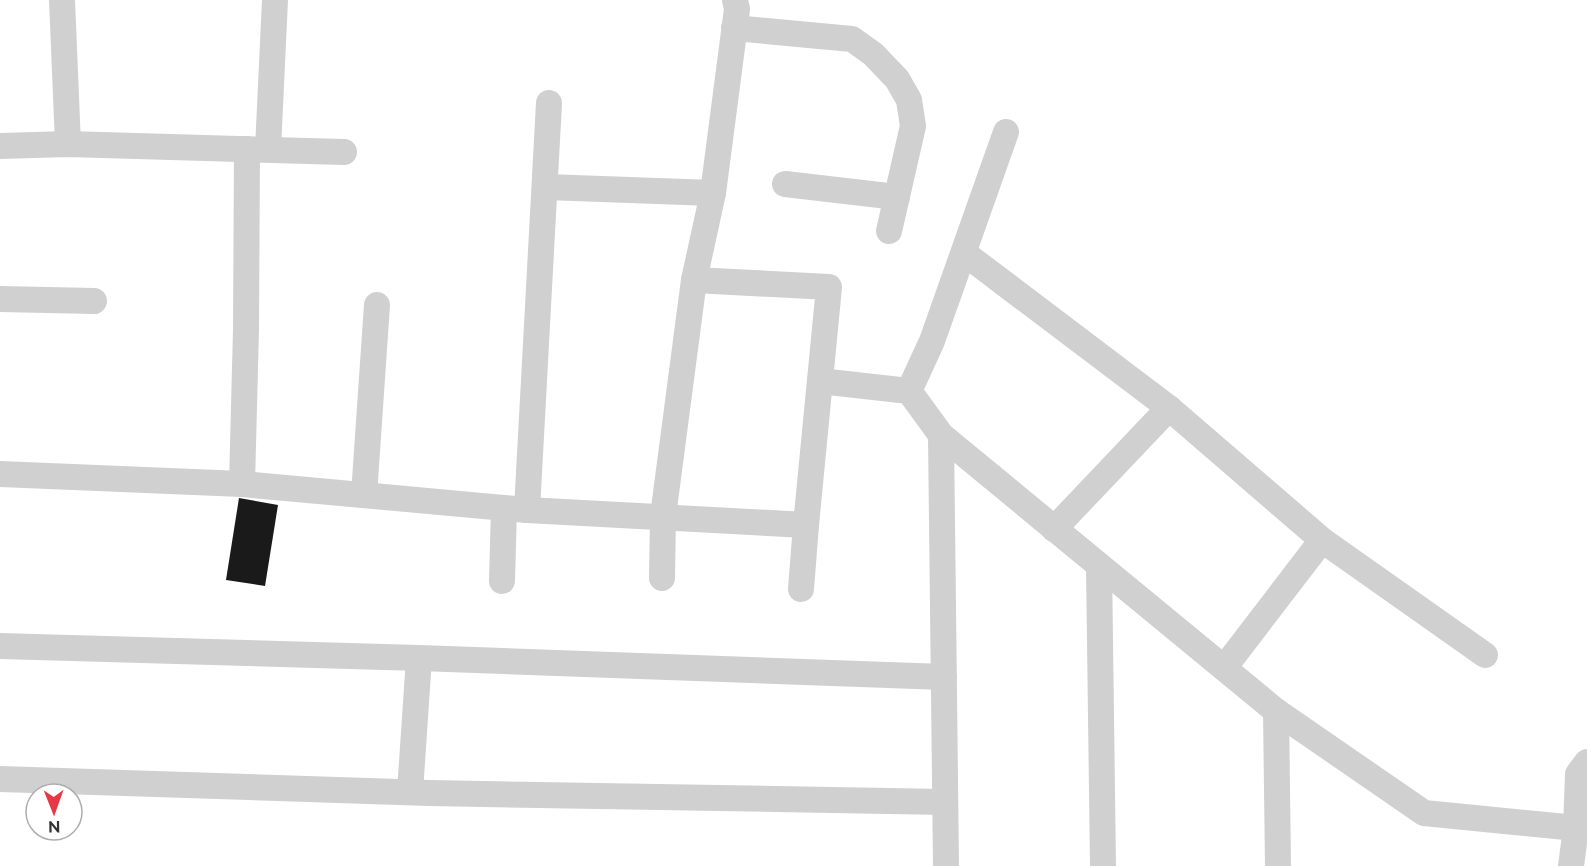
<svg xmlns="http://www.w3.org/2000/svg" width="1587" height="866" font-family="Raleway,sans-serif">
	<style>
		.building { fill: #1a1a1a }
		.lines { fill: none; stroke-linecap: round; stroke-linejoin: round }
		.street { stroke: #d0d0d0; stroke-width: 26 }
	</style>
	<rect width="100%" height="100%" fill="#fff"/>
	<!-- building -->
	<path class="building" d="M239 498 278 505 265 586 226 580Z"/>
	<g class="lines">
		<!-- street -->
		<g class="street">
			<path d="M62 0 68 144"/>
			<path d="M734 28 852 39 873 54 897 79 909 100 913 126 889 231"/>
			<path d="M0 146 68 144 344 152"/>
			<path d="M268 149 275 0"/>
			<path d="M785 184 897 197"/>
			<path d="M546 187 713 193"/>
			<path d="M964 253 1169 408 1322 540 1485 655"/>
			<path d="M0 299 94 301"/>
			<path d="M820 381 909 391 941 435 1276 711 1424 813 1576 828"/>
			<path d="M909 391 932 341 1006 132"/>
			<path d="M941 435 946 866"/>
			<path d="M0 474 242 484 527 510 806 525 829 287 694 280"/>
			<path d="M242 484 246 329 247 149"/>
			<path d="M364 495 377 305"/>
			<path d="M527 510 549 103"/>
			<path d="M1054 529 1169 408"/>
			<path d="M1099 566 1103 866"/>
			<path d="M662 578 663 516 694 280 713 193 737 9 735 0"/>
			<path d="M502 581 504 508"/>
			<path d="M801 589 806 525"/>
			<path d="M0 646 419 658 944 677"/>
			<path d="M1224 668 1322 540"/>
			<path d="M1276 711 1278 866"/>
			<path d="M0 779 429 793 945 802"/>
			<path d="M410 792 419 658"/>
			<path d="M1571 866 1576 828 1578 774 1587 762"/>
		</g>
	</g>
	<!-- north arrow -->
	<g transform="translate(54 812) rotate(179)"><circle r="28" fill="#ffffff" stroke="#adadad" stroke-width="1.5"/>
	<path d="M0-4.5L10 22L0 15L-10 22Z" fill="#e63946"/>
	<text y="-9" font-size="16" font-weight="bold" text-anchor="middle" fill="#333333">N</text>
	</g>
</svg>
